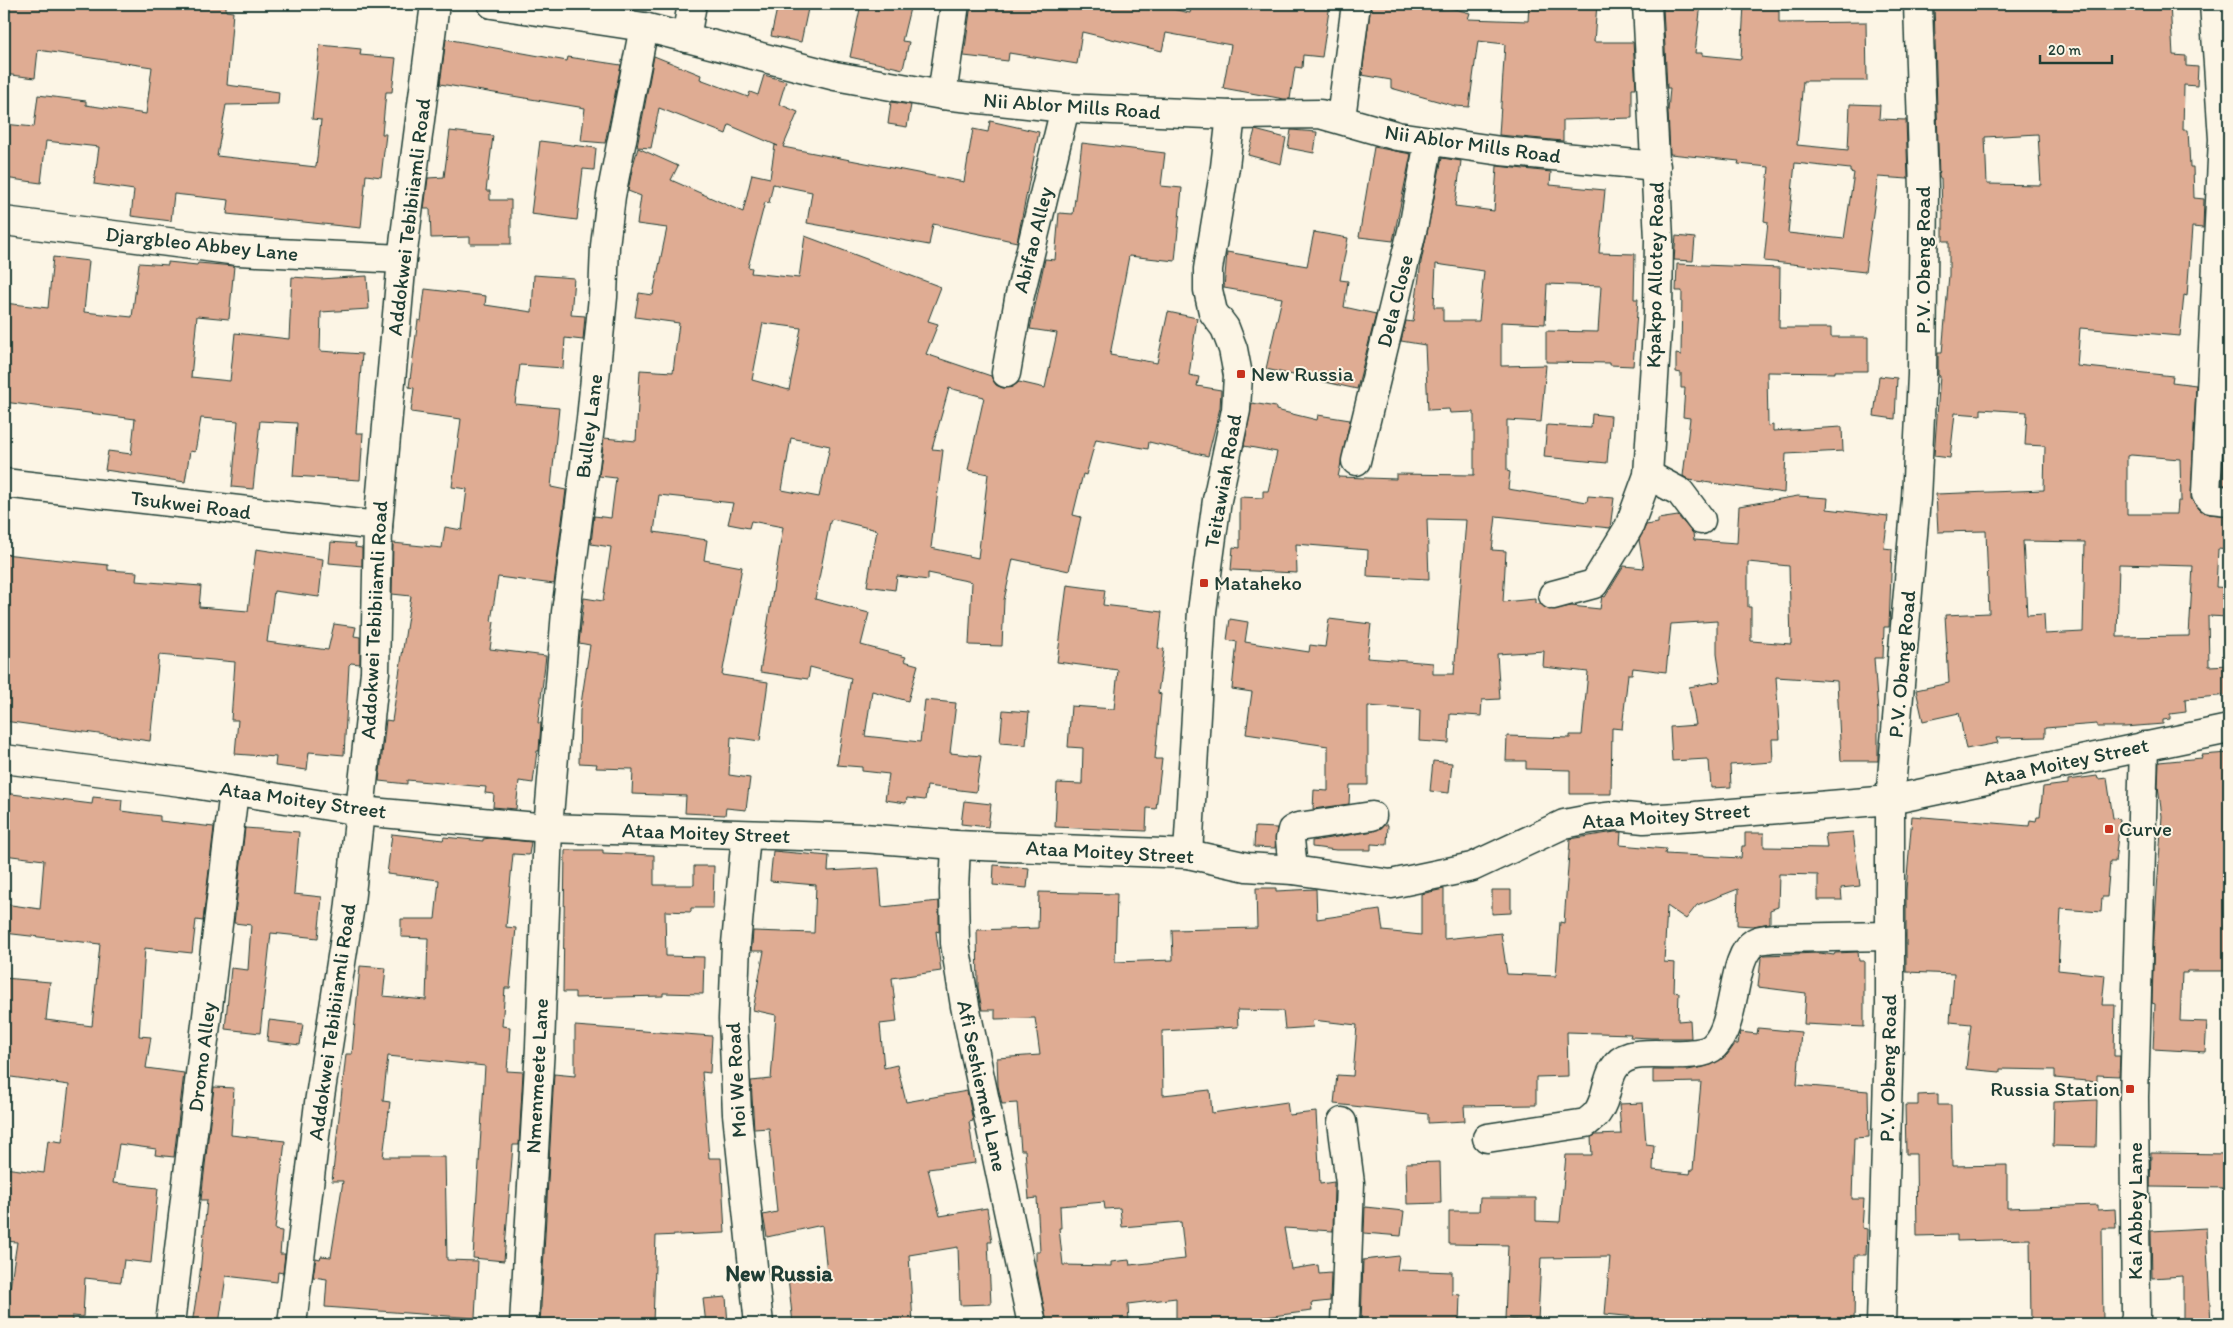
<svg xmlns="http://www.w3.org/2000/svg" width="2233" height="1328" font-family="Itim,sans-serif">
	<style>
		.building { fill: #dfac93; stroke: #1f3d34; fill-rule: evenodd }
		.lines { fill: none; stroke-linecap: round; stroke-linejoin: round }
		.minor-casing { stroke: #1f3d34; stroke-width: 31 }
		.minor { stroke: #fcf5e5; stroke-width: 28 }
		.poi-dot { fill: #c8321e; stroke: #fcf5e5; stroke-width: 2 }
		.labels { text-anchor: middle; stroke-width: 4; stroke-linejoin: round; paint-order: stroke }
		.street-label { font-size: 21px; fill: #1f3d34; stroke: #fcf5e5 }
		.poi-label { font-size: 21px; fill: #1f3d34; stroke: #fcf5e5; text-anchor: start }
		.neighbourhood-label { font-size: 22px; font-weight: bold; fill: #1f3d34; stroke: #fcf5e5 }
	</style>
	<rect width="100%" height="100%" fill="#fcf5e5"/>
	<filter id="ink" filterUnits="userSpaceOnUse"><feTurbulence type="fractalNoise" baseFrequency=".02" numOctaves="2"/><feDisplacementMap in="SourceGraphic" scale="10" xChannelSelector="R" yChannelSelector="G"/><feConvolveMatrix kernelMatrix="1 2 1 2 8 2 1 2 1" color-interpolation-filters="sRGB"/></filter>
	<g filter="url(#ink)">
		<!-- building -->
		<g class="building">
			<path d="M4 4H69L103 9 104 4H142L176 9V4H226V11L233 12 227 85 279 92 278 104 226 105 217 156 316 167 321 120 312 119 320 45 361 49 360 55 396 58 392 92H386L382 134H386L381 177 366 175 361 228 227 214 229 200 174 194 171 221 131 216 134 190 94 184 99 147 46 141 41 183 4 178V124L34 127 38 95 86 101V105L146 114 152 67 38 50 35 78 4 74Z"/>
			<path d="M778 4H809L801 42 771 36Z"/>
			<path d="M861 4H911L902 41 909 42 903 69 850 57Z"/>
			<path d="M971 4H1150L1190 13 1192 4H1330L1322 57 1303 55 1302 68 1295 67 1290 99H1284L1223 88 1231 45 1166 33 1162 51 1082 32 1077 64 1009 53 1008 61 964 56Z"/>
			<path d="M1371 4H1436L1470 13 1468 19 1528 21 1529 4H1597L1594 42H1633L1636 88H1632V118L1563 120V141L1499 135 1505 44 1478 41 1469 107 1455 106 1391 88V80L1362 75Z"/>
			<path d="M1701 4 1695 53H1702V55L1741 59 1744 4H1779V23L1866 22 1867 81H1803L1797 145 1848 150 1850 104 1880 105 1879 119 1906 120 1908 179 1878 177 1865 272 1764 261 1768 222 1764 221 1769 167 1738 164 1739 161 1670 154 1668 111 1670 88H1667L1663 7ZM1795 163 1850 169V172L1854 173 1844 239 1788 233Z"/>
			<path d="M1934 4H2170L2173 55 2186 56V66L2198 67 2197 86 2184 85 2183 130H2188L2190 167H2193L2194 198 2204 199 2203 228 2192 227 2187 296 2184 295 2180 336 2080 328 2077 366 2173 376 2172 382 2196 385 2191 499 2200 510 2209 514 2229 516V550L2218 549 2216 587 2229 588V617L2208 616 2209 666 2229 665V695L2185 699 2186 712 2170 714V719L2163 720V724L2125 727H2097V724L2045 728V737L1996 738 1998 743 1966 749 1959 713 1923 721 1916 690 1949 683 1945 615 1989 613 1986 531 1938 532 1936 494 2044 490 2045 446 2025 445 2027 412 1981 409V415L1955 413 1950 458 1934 456 1940 376 1938 375V353H1942L1949 275V241H1943V211H1942L1941 178H1939ZM2038 134 2041 185 1987 184 1985 137ZM2131 455 2180 459 2181 501H2178L2177 514H2127V456ZM2023 541 2085 542 2083 632 2045 634 2044 614 2027 615ZM2119 564 2193 566 2189 636 2117 637Z"/>
			<path d="M446 39 567 61 568 57 621 65 605 143 581 141 585 108 440 84Z"/>
			<path d="M654 56 701 75 700 79 748 97 750 92 758 95 764 75 786 81 779 104 798 112 783 147 964 182 973 129 988 132 990 121 1039 132 1017 242 933 224 929 245 807 223 812 192 773 184 769 203 765 202 748 267 752 268 751 273 799 278 805 236 941 287 928 321 938 324 926 354 991 376 996 385 1003 388 1012 387 1019 382 1045 388 1057 333 1030 329 1045 259 1055 260 1059 213 1073 214 1082 143 1165 153 1161 186 1182 188 1175 261 1129 256 1110 355 1157 363 1168 312 1197 318 1189 375 1199 377 1197 386 1221 390 1220 408 1208 456 1149 442 1148 449 1096 439 1086 475 1083 474 1073 515 1081 517 1069 571 1013 559 1004 600 1002 646 969 645 972 582 928 573V580L897 576 895 590 867 586 877 530 832 519 830 522 815 599 869 613 861 645 906 657 904 661 918 665 908 701 872 691 865 736 920 742 925 700 956 703 950 753 981 756 976 792 927 786 925 800 907 798 906 803 885 800 889 774 862 771V767L837 765 851 678 810 667 808 679 760 672 783 527 751 521 749 528 728 524 733 503 659 495 654 532 707 540 704 560 742 567 722 675 768 682 760 741 731 737 729 775 750 778 746 810 726 808 725 815 685 813 686 796 632 794 633 769 596 768 597 764 579 763 580 710 590 645 579 643 584 598 603 601 611 547 591 544 594 516 611 518 616 478 599 476 604 438 636 441 640 370 673 372 679 323 635 317 639 293 653 295 667 228 637 224 641 196 628 191 633 165 638 148 678 166 671 180 743 212 752 174 770 178 775 145 778 146 729 125 726 134 659 108 651 148 637 147ZM763 323 801 328 789 390 752 380ZM949 388 984 397 968 470 988 474 978 558 931 548 943 450 932 449ZM791 438 830 446 819 497 782 490Z"/>
			<path d="M891 102 911 105 907 127 888 124Z"/>
			<path d="M1255 130 1286 138 1281 164 1248 155Z"/>
			<path d="M1291 130 1317 132 1314 153 1288 148Z"/>
			<path d="M450 131 493 136 486 191H490V200H511V244H470V237L431 238 430 209H424L428 178 444 177Z"/>
			<path d="M540 141 596 148 594 170 583 169 577 220 531 214Z"/>
			<path d="M1374 147 1411 154 1393 241 1359 237Z"/>
			<path d="M1442 158 1461 161 1455 206 1494 211 1497 166 1551 172 1550 185 1605 190 1599 253 1635 254 1634 299H1638L1633 366 1610 365V363L1546 362V331L1598 332 1601 286 1547 284 1545 324 1501 322V366L1546 365 1541 422 1507 420V471L1510 472 1508 489 1587 502 1588 496 1614 498 1610 528 1496 516 1492 550 1506 551 1503 602 1535 599V603L1540 604 1549 610 1571 606 1600 609 1602 596 1605 597 1624 566 1644 568 1639 540 1646 525 1658 523V519L1678 516 1693 533 1694 540 1737 543 1739 506 1798 496 1828 498 1827 509 1888 516 1884 548 1892 549 1889 627H1884L1883 658H1874L1878 713V761H1841L1837 681 1776 677 1780 739H1772L1773 762 1730 765 1731 787 1711 788 1709 761H1707V759L1672 761 1670 727 1696 725 1689 687 1721 681 1717 654V621L1671 624 1666 672 1633 668 1632 674H1628L1622 729 1612 728 1611 794H1570V770L1526 769V761H1506L1507 736 1570 738V735H1582L1588 672 1543 667 1544 651 1497 654 1500 699 1482 700 1481 716 1450 714 1449 743 1419 741 1420 710 1368 706V785H1350L1349 804 1313 809 1314 790 1328 791V746L1246 734 1252 692 1232 689 1237 642 1227 640 1230 619 1248 622 1245 642 1309 652 1310 645 1325 647 1329 619 1371 624 1367 658 1433 663V674H1454L1466 520 1427 519 1429 579 1367 576 1368 550 1296 544 1297 573 1231 570 1233 547 1240 548V497L1263 498V491H1268L1277 452 1244 446 1252 403 1276 407V410L1317 420 1318 415 1350 420 1338 477 1396 479V474L1474 475V412L1450 413 1449 409 1428 410 1425 345 1401 341 1406 321 1413 322 1421 262ZM1436 264 1484 271 1479 321H1443V307H1434ZM1748 562 1789 566 1791 644 1751 641V607H1748Z"/>
			<path d="M1314 232 1348 238 1340 280 1348 281 1344 307 1376 314 1357 389 1266 369 1282 298 1224 288 1227 252 1307 266Z"/>
			<path d="M1676 236 1695 238 1693 261 1674 260Z"/>
			<path d="M53 257 89 261 84 312 132 317 139 263 168 265V262L197 265 198 263 234 266 229 319 197 316 191 377 230 381 235 333 289 339 292 277 320 279 367 276 369 309 321 312 320 351 362 354 356 433H363L360 480 293 476 297 423 260 421 253 489 232 487 238 421 201 418 195 452 190 451 185 482 105 470 108 451 131 454 135 419 4 402V303L48 308Z"/>
			<path d="M1677 264 1780 268 1779 328H1831V337H1868V371H1835V373L1767 372 1768 426 1773 425V431L1842 427 1843 451 1786 454 1784 493 1689 480 1683 476 1690 418 1683 417 1685 388H1681V373L1676 372V354L1681 355 1682 291H1676Z"/>
			<path d="M534 275 574 278 571 315 585 316 583 340 565 338 563 368 520 365 515 404 559 408 551 487 566 490 554 584 498 577 491 621 494 622 490 649 546 656 538 723H541L539 751H537L533 783 519 781 516 809 493 807 494 794 485 793 486 787 407 780V784L379 781 386 720 392 721 411 596 392 594 393 543 442 548 445 527 462 530 467 489 452 487 461 419 411 412 414 388 409 387 418 320 421 321 425 289 486 296 485 305 532 312Z"/>
			<path d="M1879 376 1897 378 1895 419 1874 416Z"/>
			<path d="M1592 414 1611 416 1607 463 1544 457 1547 425 1591 428Z"/>
			<path d="M2229 450V485H2222L2224 451Z"/>
			<path d="M331 542 356 544 355 547 362 548V566L329 563Z"/>
			<path d="M256 549 323 559 319 597 274 591 267 642 328 650 334 624 356 627 354 636 360 637V664L351 663 349 665 344 755 309 752 307 770 275 766 276 757 235 754 238 720H231L235 662 159 655 150 741 4 721V554L108 565V570L137 572 136 581 201 586 199 607 248 611Z"/>
			<path d="M1067 585 1105 590 1103 605 1162 612 1158 648 1164 649 1158 693 1161 694 1155 759H1162L1156 809 1147 808 1146 831 1055 827 1057 783 1082 784 1083 748 1068 747 1071 706 1114 709 1118 670 1057 662Z"/>
			<path d="M1003 710 1029 712 1026 745 1000 743Z"/>
			<path d="M2229 753V971H2188L2187 973H2182L2180 1021 2207 1022 2205 1052 2153 1049 2155 1004 2152 1003 2154 934 2162 816 2158 786 2159 762 2202 758 2201 755Z"/>
			<path d="M1433 761 1452 763 1449 793 1430 791Z"/>
			<path d="M2097 776 2098 779 2107 778 2113 818 2120 819 2115 862H2110L2107 897H2102L2101 912 2061 909 2058 970 2105 975 2102 1005H2115L2114 1056H2120L2119 1076 2097 1075V1082L2055 1078V1070L2000 1069V1072L1966 1069 1971 1024 1950 1022 1954 974 1906 972V890L1912 816 2029 826 2030 820 2036 821 2037 817H2040L2043 787 2068 784V780Z"/>
			<path d="M4 793 92 804 93 797 122 800 121 811 160 816V821L214 827 203 921 196 920 192 953 145 948 139 1036 151 1037 146 1068 184 1073 174 1157 155 1155 156 1149 119 1144 113 1183 158 1188 151 1263 124 1260 121 1282 85 1278 83 1317 72 1316V1322H52V1324H38L4 1320V1287L10 1288 17 1242 4 1241V1168L44 1173 48 1140 62 1142 69 1085 4 1076V978L50 982 46 1020 92 1026 100 944 4 933V904L40 909 44 860 4 855Z"/>
			<path d="M964 801 991 804 988 827 961 824Z"/>
			<path d="M1384 825H1388L1387 845 1371 844V850H1336L1312 847V841L1374 831Z"/>
			<path d="M1255 827 1277 828 1275 848 1254 847Z"/>
			<path d="M245 828 299 832 294 894 322 897 318 938 271 933 260 1033 225 1029 231 968 248 970 251 925 234 923Z"/>
			<path d="M1615 832H1621L1620 845 1666 849 1665 854 1741 858 1742 846H1745V833H1764V847L1827 848 1825 834 1853 832 1860 886 1841 888 1842 900H1818V875L1779 874 1778 907 1770 910V923L1753 926 1737 925 1738 889 1697 905 1686 919 1667 906 1664 962 1675 963 1674 992 1679 993 1678 1021 1690 1020 1691 1038H1651L1630 1037 1631 1034 1567 1032 1568 1076 1536 1077V1105L1464 1106 1465 1121 1428 1123V1114L1334 1104 1337 1075 1353 1076 1357 1025 1312 1020 1313 1027 1285 1029 1283 1011 1237 1010 1238 1027 1162 1031 1163 1095 1210 1090 1212 1113 1287 1102 1289 1115 1316 1112 1320 1184 1334 1182 1333 1231 1284 1228 1291 1269 1318 1265 1319 1274 1331 1273 1330 1301 1311 1303 1312 1311 1257 1318V1324H1176V1298L1128 1304 1129 1323 1047 1324 1036 1265V1252H1040L1037 1198 1029 1199 1025 1150H1021L1017 1103 1002 1104 998 1086 997 1058 1040 1055 1035 1018 995 1019V1010H982L978 988 977 930 1038 928 1039 892 1117 894 1115 962 1173 960 1172 930 1257 928 1256 888H1276V891L1316 889 1317 919 1380 910 1383 931 1421 935V894L1444 889V939L1501 933 1507 974 1556 976 1560 922 1564 923 1570 839ZM1104 1202 1105 1209 1120 1208 1122 1227 1181 1222 1185 1259 1130 1265 1129 1260 1111 1262V1266L1063 1265 1059 1228H1061L1060 1206Z"/>
			<path d="M392 834 443 840 444 837 483 841V839L491 838 531 842 529 855 513 854 506 927 516 928 510 988H505L502 1026 510 1027 507 1071 523 1072 519 1145H513L504 1261 473 1258 485 1066 388 1056 383 1101 390 1102 383 1157H445L447 1260 478 1261 475 1318 325 1307 327 1279 313 1277 316 1258 320 1259 321 1256 331 1257 343 1181H332L346 1054H352L360 966 386 968 383 996 426 1000 428 938 401 937V919H435L439 880 387 874Z"/>
			<path d="M565 850H603V853L654 855V885H694V866H714L713 908H691V912L665 911 666 956 704 957 703 994 663 993V996L575 998V992H563Z"/>
			<path d="M773 851 829 856 828 871 879 868 882 907 939 901V932L936 931 941 971 892 978 897 1022 880 1024 884 1068 897 1065 906 1102 967 1091 973 1121 969 1122 975 1163 928 1169 940 1216 987 1208 992 1242H988L991 1304 960 1305 958 1247 909 1255 913 1324H793L788 1277 827 1273 822 1225 767 1237 763 1215 777 1212 769 1128 754 1129 751 1081 771 1079 776 1015 753 1010 764 951H751L752 945 753 931 814 933 816 885 770 881Z"/>
			<path d="M994 865 1029 868 1027 888 993 885Z"/>
			<path d="M1492 890H1511V913L1492 914Z"/>
			<path d="M1858 952 1859 961H1864V1027L1804 1024 1806 993 1758 987 1761 958 1764 955 1820 953 1834 955 1835 953Z"/>
			<path d="M269 1020 303 1024 300 1045 267 1041Z"/>
			<path d="M575 1026 712 1036 710 1073 702 1072 709 1158H721L725 1233 656 1236 653 1324H540L554 1074 575 1076Z"/>
			<path d="M1758 1028 1801 1032 1797 1085 1868 1091 1869 1137 1854 1138 1852 1199H1864L1862 1228 1867 1229 1866 1255H1855L1854 1324H1827L1828 1321 1778 1322V1324H1634L1635 1317 1605 1314 1610 1257 1541 1258 1538 1321 1505 1319 1508 1245 1449 1244V1211H1479L1480 1198H1536V1221L1560 1222 1566 1155H1592L1591 1137 1596 1135 1621 1134 1619 1104 1643 1103 1646 1144 1654 1145 1653 1170 1690 1174 1691 1170H1693L1701 1082 1653 1083V1070H1688L1711 1065 1727 1055 1735 1044H1738L1740 1032 1757 1034Z"/>
			<path d="M214 1087 234 1088 231 1135 285 1141 275 1230 282 1231 280 1254H285L283 1273 278 1272 277 1282 226 1276 219 1324H192L200 1273 207 1200H201Z"/>
			<path d="M1938 1094V1105H1951L1952 1166 2007 1165V1208L2098 1205V1210L2115 1209 2116 1228H2102L2103 1324H2031L2030 1239 1957 1241V1235L1917 1236 1916 1154H1906L1905 1105H1918V1095Z"/>
			<path d="M2097 1100 2096 1147 2053 1146 2054 1102Z"/>
			<path d="M2151 1153 2229 1154V1188L2150 1187Z"/>
			<path d="M1440 1162 1441 1203 1407 1204 1406 1163Z"/>
			<path d="M1365 1207 1404 1211 1401 1236 1364 1233Z"/>
			<path d="M2206 1228 2211 1324H2183V1276L2152 1278 2151 1231Z"/>
			<path d="M1399 1256 1397 1270 1452 1272V1294L1460 1295 1459 1324H1361L1363 1260Z"/>
			<path d="M726 1297 728 1324H706L703 1299Z"/>
		</g>
		<g class="lines">
			<defs>
				<g id="minor">
					<path d="M492 4 644 27 835 76 942 95 1065 108 1231 115 1320 114 1397 136 1501 151 1656 166"/>
					<path d="M2214 4 2223 139 2206 494 2211 499 2229 501"/>
					<path d="M686 38 692 4"/>
					<path d="M942 95 955 4"/>
					<path d="M1341 118 1356 4"/>
					<path d="M4 221 238 251 402 259"/>
					<path d="M1006 373 1019 299 1065 108"/>
					<path d="M1356 461 1414 223 1429 141"/>
					<path d="M1648 475 1680 492 1701 520"/>
					<path d="M4 483 378 526"/>
					<path d="M1553 595 1594 584 1629 527 1648 475 1658 314 1659 239 1647 4"/>
					<path d="M4 759 181 782 360 811 548 828 863 838 956 845 1188 854 1247 867 1293 870 1391 884 1472 867 1564 824 1590 819 1615 816 1644 819 1695 816 1890 800 2229 729"/>
					<path d="M746 835 736 944 733 1019 737 1114 759 1324"/>
					<path d="M956 845 954 890 955 943 965 1006 1032 1324"/>
					<path d="M1188 854 1202 611 1217 500 1236 410 1238 375 1233 349 1225 328 1213 312 1208 290V269L1225 167 1231 115"/>
					<path d="M1293 870 1290 839 1292 830 1298 827 1372 816"/>
					<path d="M1342 1122 1350 1183 1345 1324"/>
					<path d="M1487 1138 1586 1123C1589 1120 1594 1117 1597 1113 1611 1095 1603 1064 1631 1056 1650 1050 1699 1061 1714 1046 1738 1022 1730 957 1755 942 1760 939 1768 939 1774 938L1890 936"/>
					<path d="M170 1324 234 791"/>
					<path d="M292 1324 319 1103 349 912 360 811 375 672 378 526 402 259 435 4"/>
					<path d="M524 1324 540 1047 548 828 566 612 591 419 603 297 605 246 611 196 644 27"/>
					<path d="M1881 1324 1890 1004V800L1916 499 1922 375 1924 190 1918 4"/>
					<path d="M2134 1324 2136 1316 2134 1097 2144 746"/>
				</g>
			</defs>
			<!-- minor casing -->
			<use href="#minor" class="minor-casing"/>
			<!-- minor -->
			<use href="#minor" class="minor"/>
		</g>
	</g>
	<!-- markers -->
	<g class="poi-dot">
		<rect x="1236" y="369" width="10" height="10" rx="2.5"/>
		<rect x="1199" y="578" width="10" height="10" rx="2.5"/>
		<rect x="2104" y="824" width="10" height="10" rx="2.5"/>
		<rect x="2125" y="1084" width="10" height="10" rx="2.5"/>
	</g>
	<g class="labels">
		<!-- street labels -->
		<g class="street-label">
			<text transform="translate(1072 106) rotate(4)" y="7">Nii Ablor Mills Road</text>
			<text transform="translate(1473 144) rotate(8)" y="7">Nii Ablor Mills Road</text>
			<text transform="translate(409 217) rotate(-83)" y="7">Addokwei Tebibiiamli Road</text>
			<text transform="translate(1033 240) rotate(-76)" y="7">Abifao Alley</text>
			<text transform="translate(202 244) rotate(6)" y="7">Djargbleo Abbey Lane</text>
			<text transform="translate(1923 260) rotate(-90)" y="7">P.V. Obeng Road</text>
			<text transform="translate(1655 275) rotate(-89)" y="7">Kpakpo Allotey Road</text>
			<text transform="translate(1395 301) rotate(-76)" y="7">Dela Close</text>
			<text transform="translate(589 426) rotate(-83)" y="7">Bulley Lane</text>
			<text transform="translate(1223 481) rotate(-80)" y="7">Teitawiah Road</text>
			<text transform="translate(191 505) rotate(7)" y="7">Tsukwei Road</text>
			<text transform="translate(374 620) rotate(-87)" y="7">Addokwei Tebibiiamli Road</text>
			<text transform="translate(1902 664) rotate(-85)" y="7">P.V. Obeng Road</text>
			<text transform="translate(2066 762) rotate(-12)" y="7">Ataa Moitey Street</text>
			<text transform="translate(303 800) rotate(8)" y="7">Ataa Moitey Street</text>
			<text transform="translate(1666 816) rotate(-4)" y="7">Ataa Moitey Street</text>
			<text transform="translate(706 833) rotate(2)" y="7">Ataa Moitey Street</text>
			<text transform="translate(1110 852) rotate(3)" y="7">Ataa Moitey Street</text>
			<text transform="translate(332 1022) rotate(-82)" y="7">Addokwei Tebibiiamli Road</text>
			<text transform="translate(202 1057) rotate(-83)" y="7">Dromo Alley</text>
			<text transform="translate(1888 1068) rotate(-89)" y="7">P.V. Obeng Road</text>
			<text transform="translate(537 1076) rotate(-87)" y="7">Nmenmeete Lane</text>
			<text transform="translate(736 1080) rotate(-93)" y="7">Moi We Road</text>
			<text transform="translate(982 1086) rotate(78)" y="7">Afi Seshiemeh Lane</text>
			<text transform="translate(2135 1211) rotate(-90)" y="7">Kai Abbey Lane</text>
		</g>
		<!-- poi labels -->
		<g class="poi-label">
			<text x="1251" y="381">New Russia</text>
			<text x="1214" y="590">Mataheko</text>
			<text x="2119" y="836">Curve</text>
			<text x="2120" y="1096" text-anchor="end">Russia Station</text>
		</g>
		<!-- neighbourhood labels -->
		<g class="neighbourhood-label">
			<text x="779" y="1281">New Russia</text>
		</g>
	</g>
	<!-- margin -->
	<rect width="2233" height="1328" fill="none" stroke="#fcf5e5" stroke-width="20"/>
	<rect x="10" y="10" width="2213" height="1308" fill="none" stroke="#1f3d34" stroke-width="2" filter="url(#ink)"/>
	<!-- scale -->
	<path d="M2040 55v8h72v-8" fill="none" stroke="#1f3d34" stroke-width="2.5"/>
	<text x="2048" y="55" font-size="15" fill="#1f3d34" stroke="#fcf5e5" stroke-width="4" paint-order="stroke">20 m</text>
</svg>
